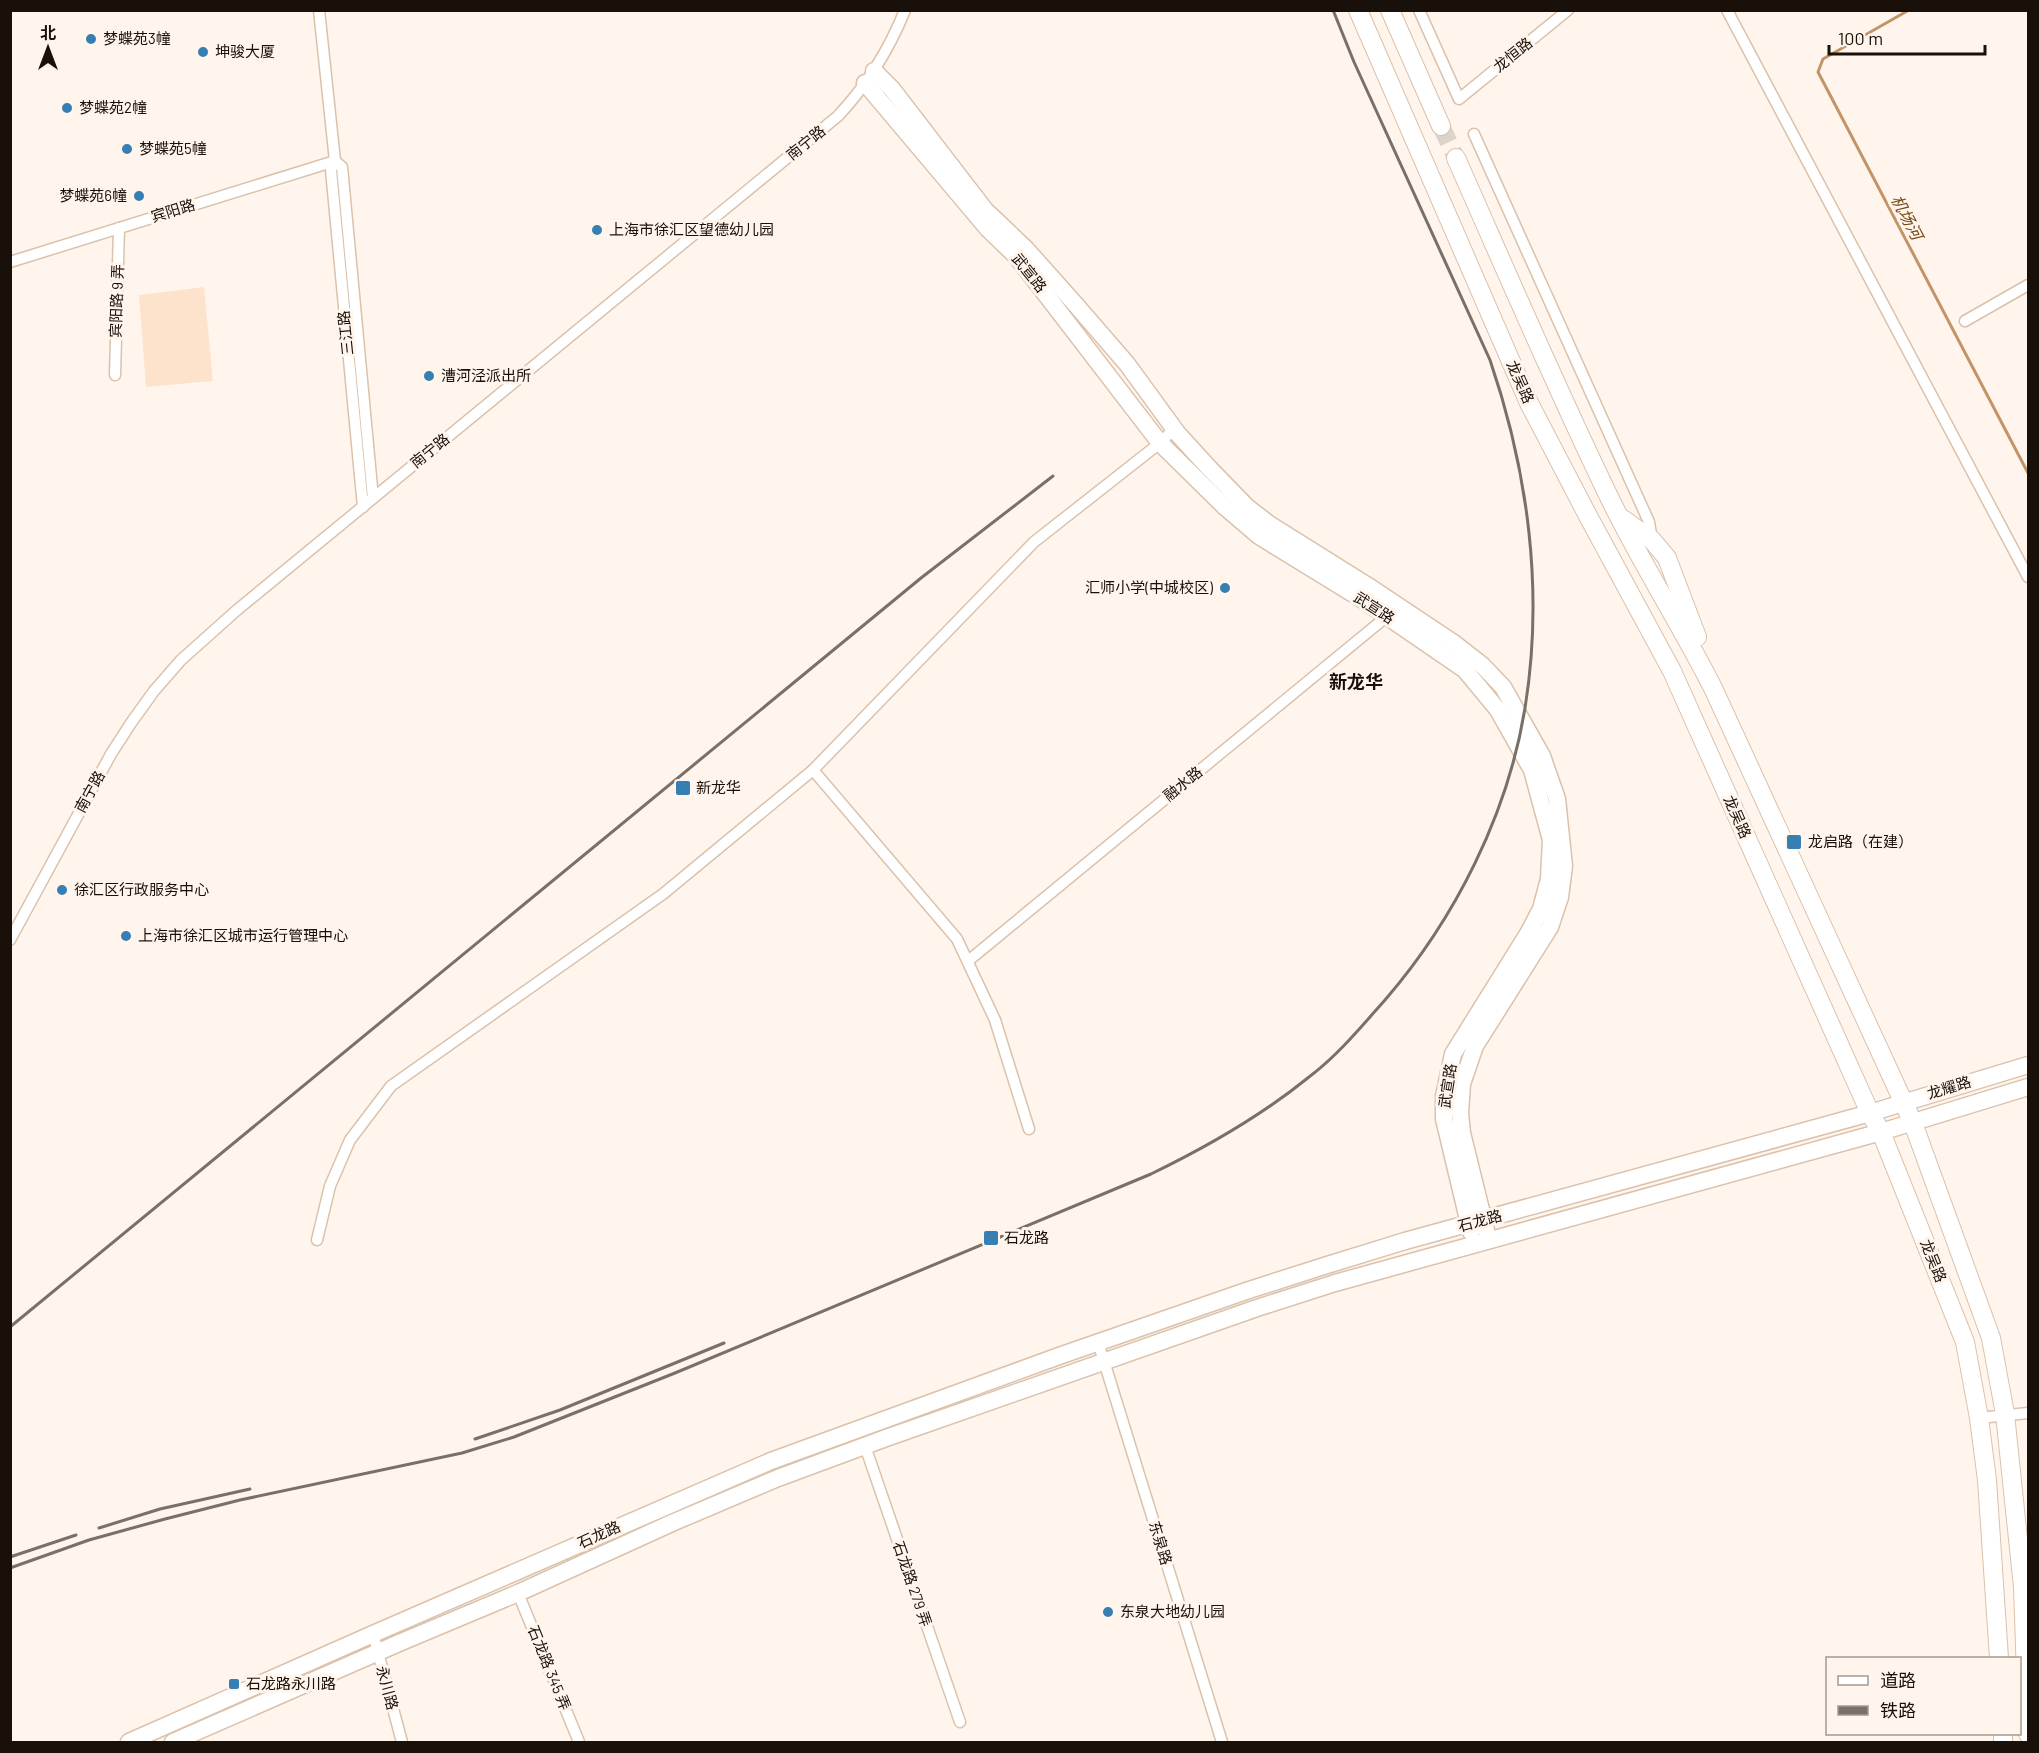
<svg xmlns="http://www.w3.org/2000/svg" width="2039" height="1753" font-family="Barlow,'Noto Sans SC',sans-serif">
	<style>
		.pitch { fill: #fee3cc }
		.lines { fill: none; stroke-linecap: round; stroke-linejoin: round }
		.stream { stroke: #c39468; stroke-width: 3 }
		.primary-tunnel { stroke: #dcd3ca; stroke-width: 18; stroke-dasharray: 18 9; stroke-linecap: butt }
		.street-casing { stroke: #dac2ac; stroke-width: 13 }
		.secondary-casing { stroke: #dac2ac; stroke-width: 19 }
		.primary-casing { stroke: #dac2ac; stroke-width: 20 }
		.street { stroke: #fff; stroke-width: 10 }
		.secondary { stroke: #fff; stroke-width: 16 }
		.primary { stroke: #fff; stroke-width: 18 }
		.rail { stroke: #797068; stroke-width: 3 }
		.poi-dot { fill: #377eb3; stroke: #fff5ec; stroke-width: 2 }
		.labels { text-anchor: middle; stroke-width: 6; stroke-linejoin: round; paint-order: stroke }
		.poi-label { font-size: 15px; fill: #191109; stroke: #fff5ec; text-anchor: start }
		.street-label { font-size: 15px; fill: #191109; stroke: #fff5ec }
		.water-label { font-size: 16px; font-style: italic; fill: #754714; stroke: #fff5ec }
		.quarter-label { font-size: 18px; font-weight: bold; fill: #191109; stroke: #fff5ec }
	</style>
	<rect width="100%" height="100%" fill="#fff5ec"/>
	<!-- pitch -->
	<path class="pitch" d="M204 287 213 381 146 387 139 295Z"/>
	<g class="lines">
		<!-- stream -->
		<path class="stream" d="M1909 10 1823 59 1818 72 2028 473"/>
		<!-- primary-tunnel -->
		<path class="primary-tunnel" d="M1441 126 1456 158"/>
		<defs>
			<g id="street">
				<path d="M319 10 335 161 331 170 363 507"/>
				<path d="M1419 10 1459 99 1568 10"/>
				<path d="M1727 10 2028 577"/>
				<path d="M1474 134 1649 522 1652 540"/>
				<path d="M335 161 342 167 373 498"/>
				<path d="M10 262 335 161"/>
				<path d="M1965 321 2028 285"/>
				<path d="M115 375 119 228"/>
				<path d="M813 770 957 939 995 1020 1029 1129"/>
				<path d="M10 940 111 754 131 723 154 691 181 660 237 610 838 116C867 85 889 50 905 10"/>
				<path d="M968 961 1391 613"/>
				<path d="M317 1240 330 1186 350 1140 391 1086 663 894 813 770 1034 542 1160 443 1174 429"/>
				<path d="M1098 1342 1222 1742"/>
				<path d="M1979 1418 2028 1413"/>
				<path d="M865 1446 960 1722"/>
				<path d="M518 1593 579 1742"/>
				<path d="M373 1634 402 1742"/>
			</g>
			<g id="secondary">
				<path d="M874 71 892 89 985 210 1026 249 1076 305 1127 364 1178 434 1210 469 1247 507 1269 524 1368 586 1455 644 1482 665 1503 687 1542 756 1557 799 1564 866 1560 897 1550 927 1475 1046 1462 1084 1460 1113 1462 1133 1486 1230"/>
				<path d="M865 83 988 229 1017 257 1160 443 1225 507 1259 536 1363 600 1465 670 1498 710 1532 770 1551 840 1549 879 1541 909 1529 932 1453 1054 1444 1096V1119L1471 1232"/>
				<path d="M129 1742 373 1634 771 1461 1059 1356 1249 1290 1327 1265 1405 1241 1870 1113 2028 1065"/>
				<path d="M173 1742 399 1643 518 1593 674 1522 778 1478 886 1438 1257 1308 1335 1283 1881 1132 2028 1087"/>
			</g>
			<g id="primary">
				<path d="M1358 10 1529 403 1588 516 1672 671 1870 1113 1881 1132 1965 1342 1979 1418 1987 1480 1999 1658"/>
				<path d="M1390 10 1441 126"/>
				<path d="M1456 158C1507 273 1557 390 1612 503 1643 566 1681 625 1713 688L1913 1123 1991 1338 2005 1414 2023 1587 2028 1734"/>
				<path d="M1623 519 1652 540 1667 558 1697 637"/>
				<path d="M2003 1734V1742"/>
			</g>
		</defs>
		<!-- street casing -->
		<use href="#street" class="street-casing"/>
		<!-- secondary casing -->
		<use href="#secondary" class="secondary-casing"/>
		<!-- primary casing -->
		<use href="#primary" class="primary-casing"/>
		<!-- street -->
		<use href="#street" class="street"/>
		<!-- secondary -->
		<use href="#secondary" class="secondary"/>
		<!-- primary -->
		<use href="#primary" class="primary"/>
		<!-- rail -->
		<g class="rail">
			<path d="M10 1327 921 578 1053 476"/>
			<path d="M475 1439 560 1410 724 1343"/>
			<path d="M99 1528 160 1509 250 1489"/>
			<path d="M10 1557 76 1535"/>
			<path d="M10 1568 89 1540 165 1519 240 1500 462 1453 514 1437 675 1373 1151 1174C1207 1147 1261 1116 1309 1077 1338 1055 1361 1027 1385 1000 1455 919 1508 814 1525 708 1544 591 1528 471 1490 360L1354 62 1333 10"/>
		</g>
	</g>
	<!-- markers -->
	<g class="poi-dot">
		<circle cx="91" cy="39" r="6"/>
		<circle cx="203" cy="52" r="6"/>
		<circle cx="67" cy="108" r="6"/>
		<circle cx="127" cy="149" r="6"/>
		<circle cx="139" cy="196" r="6"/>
		<circle cx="597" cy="230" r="6"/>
		<circle cx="429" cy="376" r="6"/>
		<circle cx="1225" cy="588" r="6"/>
		<rect x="675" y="780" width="16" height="16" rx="3"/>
		<rect x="1786" y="834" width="16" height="16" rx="3"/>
		<circle cx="62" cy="890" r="6"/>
		<circle cx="126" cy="936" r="6"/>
		<rect x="983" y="1230" width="16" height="16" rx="3"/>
		<circle cx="1108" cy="1612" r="6"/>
		<rect x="228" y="1678" width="12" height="12" rx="3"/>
	</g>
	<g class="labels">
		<!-- poi labels -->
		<g class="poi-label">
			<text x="103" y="44">梦蝶苑3幢</text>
			<text x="215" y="57">坤骏大厦</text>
			<text x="79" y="113">梦蝶苑2幢</text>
			<text x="139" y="154">梦蝶苑5幢</text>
			<text x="127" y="201" text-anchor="end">梦蝶苑6幢</text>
			<text x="609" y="235">上海市徐汇区望德幼儿园</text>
			<text x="441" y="381">漕河泾派出所</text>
			<text x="1213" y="593" text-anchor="end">汇师小学(中城校区)</text>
			<text x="696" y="793">新龙华</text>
			<text x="1808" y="847">龙启路（在建）</text>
			<text x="74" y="895">徐汇区行政服务中心</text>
			<text x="138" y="941">上海市徐汇区城市运行管理中心</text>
			<text x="1004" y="1243">石龙路</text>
			<text x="1120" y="1617">东泉大地幼儿园</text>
			<text x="246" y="1689">石龙路永川路</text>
		</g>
		<!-- street labels -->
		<g class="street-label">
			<text transform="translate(1513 55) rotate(-39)" y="5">龙恒路</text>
			<text transform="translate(806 143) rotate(-39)" y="5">南宁路</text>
			<text transform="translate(173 211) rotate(-17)" y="5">宾阳路</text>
			<text transform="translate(1029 273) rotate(51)" y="5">武宣路</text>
			<text transform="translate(117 301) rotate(-88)" y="5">宾阳路 9 弄</text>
			<text transform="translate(346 333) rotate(-96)" y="5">三江路</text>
			<text transform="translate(1520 382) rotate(66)" y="5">龙吴路</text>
			<text transform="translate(430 451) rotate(-39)" y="5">南宁路</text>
			<text transform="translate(1374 608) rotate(33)" y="5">武宣路</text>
			<text transform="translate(1183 784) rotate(-39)" y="5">融水路</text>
			<text transform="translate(90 792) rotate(-61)" y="5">南宁路</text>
			<text transform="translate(1737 817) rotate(66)" y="5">龙吴路</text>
			<text transform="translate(1448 1086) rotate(-81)" y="5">武宣路</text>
			<text transform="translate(1949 1088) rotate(-17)" y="5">龙耀路</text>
			<text transform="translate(1480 1221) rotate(-15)" y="5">石龙路</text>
			<text transform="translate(1933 1261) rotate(68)" y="5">龙吴路</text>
			<text transform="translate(599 1535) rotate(-24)" y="5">石龙路</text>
			<text transform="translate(1160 1543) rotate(73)" y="5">东泉路</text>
			<text transform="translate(912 1584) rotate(71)" y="5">石龙路 279 弄</text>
			<text transform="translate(549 1668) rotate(68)" y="5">石龙路 345 弄</text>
			<text transform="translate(387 1688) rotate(75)" y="5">永川路</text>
		</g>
		<!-- water labels -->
		<g class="water-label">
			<text transform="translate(1907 217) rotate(62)" y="6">机场河</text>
		</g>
		<!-- quarter labels -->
		<g class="quarter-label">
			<text x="1356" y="688">新龙华</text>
		</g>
	</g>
	<!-- border -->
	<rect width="2039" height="1753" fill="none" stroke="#191109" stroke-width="24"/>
	<!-- legend -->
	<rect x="1826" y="1657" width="195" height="78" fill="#fff5ec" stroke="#a39a91" stroke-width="1.5"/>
	<rect x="1838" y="1676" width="30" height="9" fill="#ffffff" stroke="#a39a91" stroke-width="1.5"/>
	<text x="1880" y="1687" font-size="18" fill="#191109">道路</text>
	<rect x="1838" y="1706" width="30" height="9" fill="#797068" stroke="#a39a91" stroke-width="1.5"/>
	<text x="1880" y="1717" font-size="18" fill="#191109">铁路</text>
	<!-- north arrow -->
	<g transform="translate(48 48)" stroke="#fff5ec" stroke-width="4.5" paint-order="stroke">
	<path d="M0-4.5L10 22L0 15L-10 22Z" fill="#191109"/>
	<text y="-9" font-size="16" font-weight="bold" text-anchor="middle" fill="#191109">北</text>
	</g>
	<!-- scale -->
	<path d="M1829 45v9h156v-9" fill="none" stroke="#191109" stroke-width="3"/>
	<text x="1838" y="45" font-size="18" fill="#191109" stroke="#fff5ec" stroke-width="4.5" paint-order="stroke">100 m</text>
</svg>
